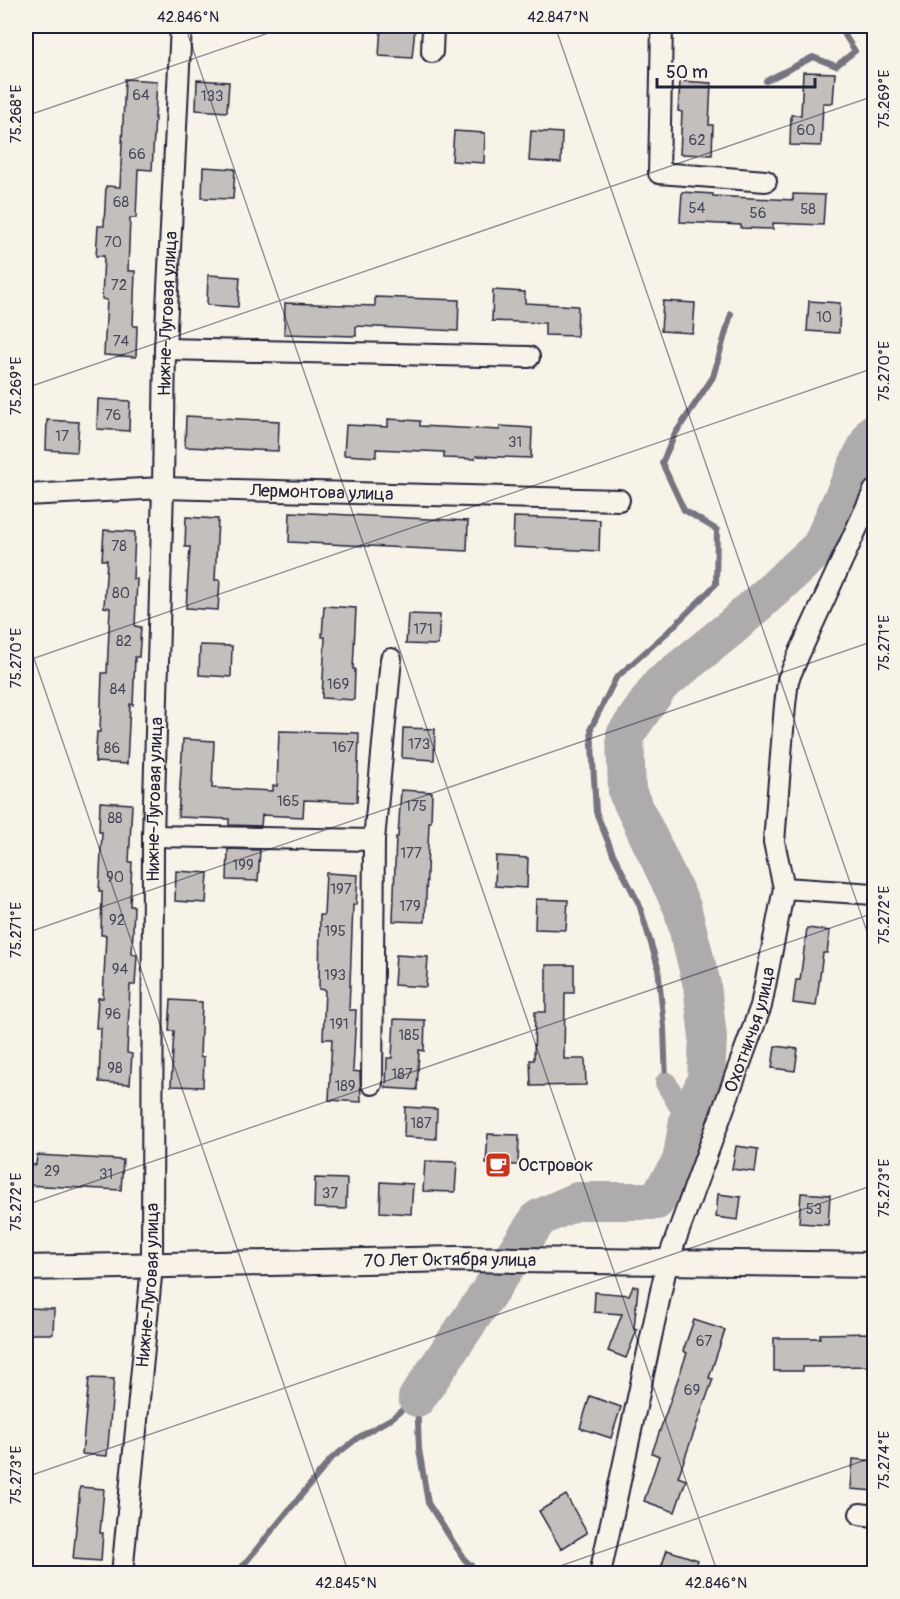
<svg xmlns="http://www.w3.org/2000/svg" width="900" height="1599" font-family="Pangolin,sans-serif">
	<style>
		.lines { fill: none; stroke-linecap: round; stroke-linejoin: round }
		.stream { stroke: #76747f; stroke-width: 6 }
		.canal { stroke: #aeabad; stroke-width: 22 }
		.river { stroke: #aeabad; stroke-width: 38 }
		.building { fill: #c2bfbd; stroke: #22223b; stroke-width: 1.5 }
		.minor-casing { stroke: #22223b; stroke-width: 24 }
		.tertiary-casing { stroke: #22223b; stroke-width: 28 }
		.minor { stroke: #f7f3e8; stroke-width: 20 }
		.tertiary { stroke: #f7f3e8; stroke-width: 24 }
		.ticks { fill: none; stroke: #22223b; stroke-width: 1.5; stroke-opacity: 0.45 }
		.labels { text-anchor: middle; stroke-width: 4.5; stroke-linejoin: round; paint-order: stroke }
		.number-label { font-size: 15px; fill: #4a495c }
		.street-label { font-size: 18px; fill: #22223b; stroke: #f7f3e8 }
		.poi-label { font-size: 18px; fill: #22223b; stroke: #f7f3e8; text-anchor: start }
		.neatline { fill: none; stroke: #22223b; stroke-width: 2 }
		.ticks-label { font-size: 15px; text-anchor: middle; fill: #22223b }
	</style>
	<rect width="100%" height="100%" fill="#f7f3e8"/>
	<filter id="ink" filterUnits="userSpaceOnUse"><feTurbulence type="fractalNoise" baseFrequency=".0167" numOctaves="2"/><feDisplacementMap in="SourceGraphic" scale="12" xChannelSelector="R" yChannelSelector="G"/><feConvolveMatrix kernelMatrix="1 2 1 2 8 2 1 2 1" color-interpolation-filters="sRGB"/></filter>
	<g filter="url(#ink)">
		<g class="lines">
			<!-- stream -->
			<g class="stream">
				<path d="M766 81 813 57 836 66 855 51 839 26"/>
				<path d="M666 1083 664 1027 658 967 639 904 613 854 596 812 591 728 616 678 670 630 716 584 717 530 684 510 662 463 675 434 713 377 731 314"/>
				<path d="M417 1398 419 1449 428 1503 464 1559 480 1574"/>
				<path d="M236 1574 332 1458 359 1437 392 1418 417 1398"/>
			</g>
			<!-- canal -->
			<path class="canal" d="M666 1083 688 1120"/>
			<!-- river -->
			<path class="river" d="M417 1398 539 1218 577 1201H656L681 1162 688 1120 706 1080 708 1037 702 985 682 907 627 792 625 735 660 685 732 627 820 547 860 459 874 432"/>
		</g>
		<!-- building -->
		<g class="building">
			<path d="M381 26 415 28 412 58 379 56Z"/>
			<path d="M803 72 835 73 833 103H823L821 146 790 145 791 115H801Z"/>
			<path d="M125 79 157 81 152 170 138 169 136 218H130L128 271H135L133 326H137L136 357 104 355 107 300 102 299 104 256H96L98 226H104L106 186 120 187Z"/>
			<path d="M197 80 229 82 227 112 196 110Z"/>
			<path d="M680 81 711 83 709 125H713L712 155 680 154 682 112 678 111Z"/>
			<path d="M454 131 485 133 484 163 452 161Z"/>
			<path d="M531 131 562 133 561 163 529 161Z"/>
			<path d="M203 167 235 169 233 199 202 198Z"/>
			<path d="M682 192 713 194V196L793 200V194L825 195 823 225 773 223V229L741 228V225L680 222Z"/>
			<path d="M208 275 240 277 238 307 207 305Z"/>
			<path d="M493 290 525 292V303L578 306 577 336 545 335V323L492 321Z"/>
			<path d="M375 297 459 300 458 331 356 326V336L284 334 285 303 375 306Z"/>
			<path d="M663 301 695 303 693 333 661 331Z"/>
			<path d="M809 301 840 303 839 333 807 331Z"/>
			<path d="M98 399 130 401 129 431 97 429Z"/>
			<path d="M186 416 279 421 278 451 185 447Z"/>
			<path d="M388 419 420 421V426L500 430V426L532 428 531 458 476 456 475 459 444 458V452L376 449V457L344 455 346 425 388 427Z"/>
			<path d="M47 420 79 422 77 452 46 450Z"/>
			<path d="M290 512 468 521 467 551 289 542Z"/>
			<path d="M186 517 218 519 215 580H220L218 610 186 608 190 547H185Z"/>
			<path d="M514 517 600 520 599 551 513 547Z"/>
			<path d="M104 530 135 532 133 579H137L135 626 141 627 139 657H135L133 705 130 704 127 764 95 762 97 732H100L102 673H107L110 608 104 607 107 560H102Z"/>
			<path d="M324 606 356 608 353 669H355L354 700 322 698 325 637H322Z"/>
			<path d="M408 614 440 615 438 645 406 644Z"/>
			<path d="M200 645 232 646 231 677 199 675Z"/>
			<path d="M403 728 435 729 434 760 402 758Z"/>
			<path d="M279 731 359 733 357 802 304 800 303 817 262 815 261 826 229 825V819L178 817 183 739 214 741 212 788 273 791V785L277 786Z"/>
			<path d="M401 790 432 792 431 822H429L425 922 393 921 396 837H398Z"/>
			<path d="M100 802 132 804 129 862H132L130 906H134L132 954 137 955 135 985H130L127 1053 132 1054 130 1084 99 1082 101 1028H96L98 998H103L106 935H101L102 891H99L102 832H99Z"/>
			<path d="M228 849 260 850 258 881 227 880Z"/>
			<path d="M496 856 528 858 527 888 495 886Z"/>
			<path d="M176 871 208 873 206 903 175 901Z"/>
			<path d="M326 873 358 875 356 905H353L349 1010H356L353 1071 360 1072 361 1102 329 1100 332 1039H323L325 990 319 989 320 915H324Z"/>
			<path d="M536 899 568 900 566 930 535 929Z"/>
			<path d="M807 928 830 931 827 953H823L816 1006 793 1003 796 980H800Z"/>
			<path d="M396 955 428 957 426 987 394 985Z"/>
			<path d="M546 965H574V993H565L564 1059H585L586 1085 531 1086 530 1060H534L535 1012H546Z"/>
			<path d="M171 1000 202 1002 200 1057H204L203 1087 171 1086 174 1031H169Z"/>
			<path d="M394 1019 425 1020 424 1051 419 1050 417 1090 386 1088 387 1058H392Z"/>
			<path d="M775 1046 798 1049 795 1071 772 1068Z"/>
			<path d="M405 1107 437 1109 436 1139 404 1137Z"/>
			<path d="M488 1134 519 1135 518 1165 486 1164Z"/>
			<path d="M736 1146 758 1149 755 1172 732 1169Z"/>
			<path d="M37 1155 123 1160 121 1190 26 1185V1164L36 1165Z"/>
			<path d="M425 1161 457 1162 455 1192 423 1191Z"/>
			<path d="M315 1178 347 1179 346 1209 314 1208Z"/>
			<path d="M381 1182 413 1184 411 1214 380 1212Z"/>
			<path d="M801 1193 830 1195 828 1225 799 1223Z"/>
			<path d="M718 1194 741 1197 738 1220 716 1217Z"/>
			<path d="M633 1286 638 1287 634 1329 637 1330 626 1358 608 1351 622 1314 594 1312 595 1292 629 1295Z"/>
			<path d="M26 1308 54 1309 53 1334H26Z"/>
			<path d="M694 1320 725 1330 709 1378 713 1379 678 1477 686 1480 675 1512 644 1501 659 1456 652 1453 687 1353 683 1351Z"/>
			<path d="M874 1333V1366L803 1367V1371H774V1338H820V1334Z"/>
			<path d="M89 1378 114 1379 107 1456 82 1454Z"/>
			<path d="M590 1396 621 1407 611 1438 580 1428Z"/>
			<path d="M853 1459 874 1461V1491L851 1489Z"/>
			<path d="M80 1487 104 1489 100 1533H103L101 1561 73 1559Z"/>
			<path d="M566 1495 587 1533 561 1549 539 1511Z"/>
			<path d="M667 1550 698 1560 693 1574H659Z"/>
		</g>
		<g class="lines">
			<defs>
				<g id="minor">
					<path d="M662 26 659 173 766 181"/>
					<path d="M432 52 433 26"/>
					<path d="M165 349 529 357"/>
					<path id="s1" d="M26 495 163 488 619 500"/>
					<path d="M153 836 374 840"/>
					<path d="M784 888 874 894"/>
					<path d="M372 1084 374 840 391 659"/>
					<path d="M860 1514 874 1516"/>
					<path id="s2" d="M122 1574 152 1266 153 836 163 488 165 349 181 26"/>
					<path id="s3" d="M600 1574 667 1263 761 1006 784 888 774 842 785 705 788 680 799 654 874 491"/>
				</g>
				<g id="tertiary">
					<path id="s4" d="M26 1268 457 1259 874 1265"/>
				</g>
			</defs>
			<!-- minor casing -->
			<use href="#minor" class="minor-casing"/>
			<!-- tertiary casing -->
			<use href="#tertiary" class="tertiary-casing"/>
			<!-- minor -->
			<use href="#minor" class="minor"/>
			<!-- tertiary -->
			<use href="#tertiary" class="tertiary"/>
		</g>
	</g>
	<!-- ticks -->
	<path class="ticks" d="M185 26 718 1574M555 26 874 952M26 116 289 26M26 388 874 96M26 635 349 1574M26 661 874 368M26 933 874 641M26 1205 874 913M26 1477 874 1185M537 1574 874 1457"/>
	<!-- icons -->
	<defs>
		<symbol id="cafe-square" viewBox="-11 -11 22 22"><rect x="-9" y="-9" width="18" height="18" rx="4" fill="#c8321e" stroke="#f7f3e8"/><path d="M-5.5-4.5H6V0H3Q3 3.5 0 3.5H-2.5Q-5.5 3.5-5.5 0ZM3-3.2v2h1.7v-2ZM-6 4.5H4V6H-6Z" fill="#fff"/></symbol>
	</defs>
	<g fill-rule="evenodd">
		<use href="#cafe-square" x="483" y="1150" width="30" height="30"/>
	</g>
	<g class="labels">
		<!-- number labels -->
		<g class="number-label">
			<text x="141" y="100">64</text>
			<text x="212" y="101">133</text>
			<text x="806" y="135">60</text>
			<text x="697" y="145">62</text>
			<text x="137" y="159">66</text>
			<text x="121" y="207">68</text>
			<text x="697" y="213">54</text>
			<text x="808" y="214">58</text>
			<text x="758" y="218">56</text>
			<text x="113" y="247">70</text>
			<text x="119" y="290">72</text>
			<text x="824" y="322">10</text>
			<text x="121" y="346">74</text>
			<text x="113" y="420">76</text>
			<text x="62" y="441">17</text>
			<text x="515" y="447">31</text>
			<text x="119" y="551">78</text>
			<text x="121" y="598">80</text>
			<text x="423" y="634">171</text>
			<text x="124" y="646">82</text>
			<text x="338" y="689">169</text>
			<text x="118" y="694">84</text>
			<text x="419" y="749">173</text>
			<text x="343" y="752">167</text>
			<text x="112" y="753">86</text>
			<text x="288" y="806">165</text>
			<text x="416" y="811">175</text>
			<text x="115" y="823">88</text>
			<text x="411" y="858">177</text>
			<text x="243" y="870">199</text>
			<text x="115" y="882">90</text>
			<text x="341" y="894">197</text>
			<text x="410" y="911">179</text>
			<text x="117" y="925">92</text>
			<text x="335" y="936">195</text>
			<text x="120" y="974">94</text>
			<text x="335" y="980">193</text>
			<text x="113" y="1019">96</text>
			<text x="339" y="1029">191</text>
			<text x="409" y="1040">185</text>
			<text x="115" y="1073">98</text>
			<text x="402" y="1079">187</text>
			<text x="345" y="1091">189</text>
			<text x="421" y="1128">187</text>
			<text x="52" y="1176">29</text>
			<text x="106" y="1179">31</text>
			<text x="330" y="1198">37</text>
			<text x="814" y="1214">53</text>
			<text x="704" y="1346">67</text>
			<text x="692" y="1395">69</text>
		</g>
		<!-- street labels -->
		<g class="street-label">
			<text dy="6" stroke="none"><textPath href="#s2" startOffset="1262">Нижне-Луговая улица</textPath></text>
			<text dy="6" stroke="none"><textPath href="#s1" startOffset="296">Лермонтова улица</textPath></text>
			<text dy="6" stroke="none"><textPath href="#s2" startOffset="776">Нижне-Луговая улица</textPath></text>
			<text dy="6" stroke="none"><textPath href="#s3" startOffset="566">Охотничья улица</textPath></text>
			<text dy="6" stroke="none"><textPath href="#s4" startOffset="424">70 Лет Октября улица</textPath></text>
			<text dy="6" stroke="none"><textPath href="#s2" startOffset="290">Нижне-Луговая улица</textPath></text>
		</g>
		<!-- poi labels -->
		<g class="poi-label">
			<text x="518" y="1171">Островок</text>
		</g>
	</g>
	<!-- margin -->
	<rect width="900" height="1599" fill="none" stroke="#f7f3e8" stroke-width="66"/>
	<!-- scale -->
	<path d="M657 78v9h158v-9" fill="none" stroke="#22223b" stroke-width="3"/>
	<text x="666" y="78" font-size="18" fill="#22223b" stroke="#f7f3e8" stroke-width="4.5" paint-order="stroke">50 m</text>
	<rect x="33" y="33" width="834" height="1533" class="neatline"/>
	<g class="ticks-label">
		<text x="188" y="22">42.846°N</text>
		<text x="558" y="22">42.847°N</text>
		<text transform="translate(884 99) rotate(-90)" y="5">75.269°E</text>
		<text transform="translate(16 114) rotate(-90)" y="5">75.268°E</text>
		<text transform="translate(884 371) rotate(-90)" y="5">75.270°E</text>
		<text transform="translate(16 386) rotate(-90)" y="5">75.269°E</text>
		<text transform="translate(884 643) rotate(-90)" y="5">75.271°E</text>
		<text transform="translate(16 658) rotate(-90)" y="5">75.270°E</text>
		<text transform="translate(884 915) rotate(-90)" y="5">75.272°E</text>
		<text transform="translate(16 930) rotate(-90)" y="5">75.271°E</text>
		<text transform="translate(884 1188) rotate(-90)" y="5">75.273°E</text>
		<text transform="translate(16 1202) rotate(-90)" y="5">75.272°E</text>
		<text transform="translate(884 1460) rotate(-90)" y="5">75.274°E</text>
		<text transform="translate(16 1475) rotate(-90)" y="5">75.273°E</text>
		<text x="346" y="1588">42.845°N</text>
		<text x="716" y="1588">42.846°N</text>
	</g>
</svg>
